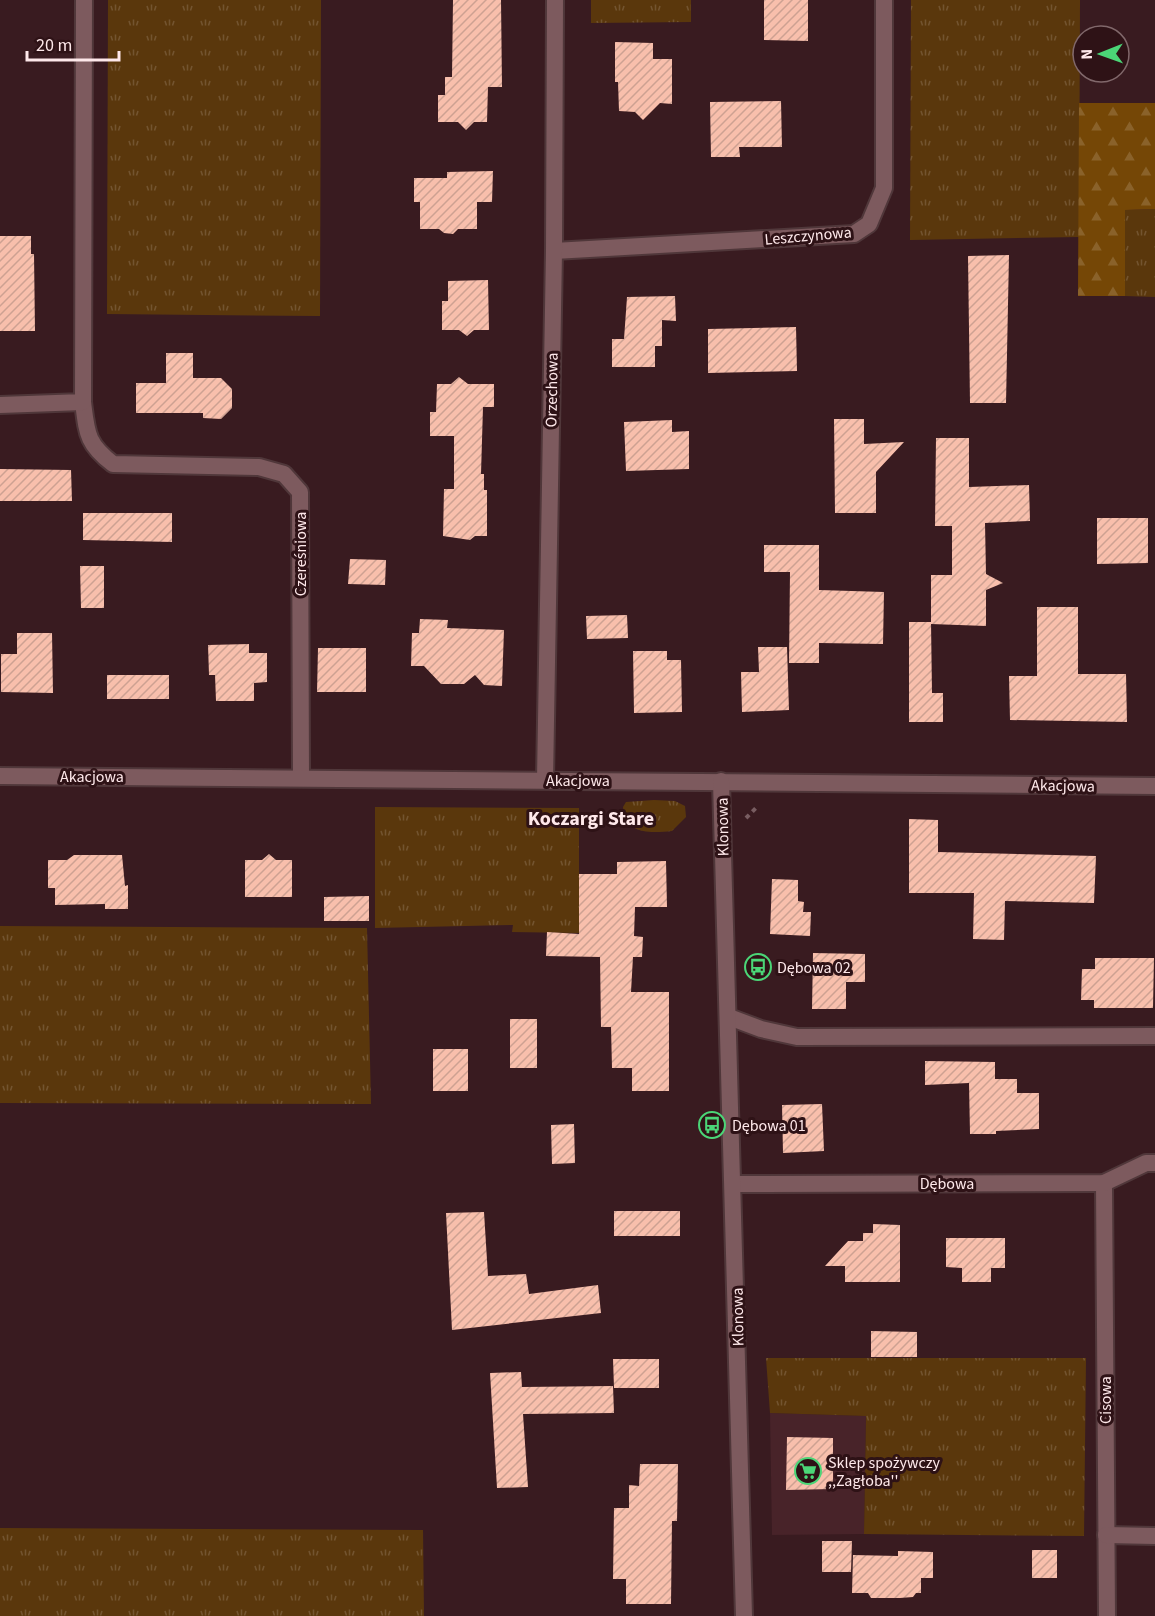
<svg xmlns="http://www.w3.org/2000/svg" width="1155" height="1616" font-family="'Source Sans 3',sans-serif">
	<style>
		.built { fill: #482329 }
		.grass { fill: url(#grass-tufts) }
		.forest { fill: url(#forest-firs) }
		.building { fill: url(#building-hatch) }
		.lines { fill: none; stroke-linecap: round; stroke-linejoin: round }
		.minor-casing { stroke: #50373a; stroke-width: 20 }
		.tertiary-casing { stroke: #50373a; stroke-width: 20 }
		.path { stroke: #785d61; stroke-width: 4; stroke-dasharray: 4.5 4.5; stroke-linecap: butt }
		.minor { stroke: #7d5a5e; stroke-width: 16 }
		.tertiary { stroke: #7d5a5e; stroke-width: 16 }
		.labels { text-anchor: middle; stroke-width: 6; stroke-linejoin: round; paint-order: stroke }
		.street-label { font-size: 16px; fill: #fee8ea; stroke: #2e1216 }
		.poi-label { font-size: 16px; fill: #fee8ea; stroke: #2e1216; text-anchor: start }
		.quarter-label { font-size: 20px; font-weight: bold; fill: #fee8ea; stroke: #2e1216 }
	</style>
	<defs>
		<pattern id="grass-tufts" width="24" height="20" patternUnits="userSpaceOnUse" patternTransform="scale(1.5)"><rect width="24" height="20" fill="#5a370c"/><path d="M3 7l-1-3M5 7V3M7 7l1-3M15 17l-1-3M17 17v-4M19 17l1-3" fill="none" stroke="#735430"/></pattern>
		<pattern id="forest-firs" width="22" height="20" patternUnits="userSpaceOnUse" patternTransform="scale(1.5)"><rect width="22" height="20" fill="#754706"/><path d="M5 1l3.5 6h-7zM16 11l3.5 6h-7z" fill="#8a622a"/></pattern>
		<pattern id="building-hatch" width="6" height="6" patternUnits="userSpaceOnUse" patternTransform="scale(1.5)"><rect width="6" height="6" fill="#f8bfac"/><path d="M-1 1l2-2M0 6l6-6M5 7l2-2" fill="none" stroke="#cda192"/></pattern>
	</defs>
	<rect width="100%" height="100%" fill="#391b20"/>
	<!-- built -->
	<path class="built" d="M770 1413 866 1416 864 1534 772 1535Z"/>
	<!-- grass -->
	<g class="grass">
		<path d="M108 0H321L320 316 107 314Z"/>
		<path d="M591 0H691V22L591 23Z"/>
		<path d="M911 0H1080L1079 237 910 240Z"/>
		<path d="M1155 209V297L1125 296V210Z"/>
		<path d="M654 800 675 801 685 806 686 817 672 831C650 833 625 835 623 807L626 802Z"/>
		<path d="M375 807 579 808V933L512 932 513 925 375 928Z"/>
		<path d="M0 926 367 928 371 1104 0 1103Z"/>
		<path d="M766 1358H1086L1084 1536 864 1534 866 1416 770 1413Z"/>
		<path d="M0 1528 423 1530 424 1616H0Z"/>
	</g>
	<!-- forest -->
	<path class="forest" d="M1079 103H1155V209L1125 210V296H1078Z"/>
	<!-- building -->
	<g class="building">
		<path d="M453 0H501L502 87H488L487 122H474L466 130 458 122H438V95H445V77H452Z"/>
		<path d="M764 0H808V41L764 40Z"/>
		<path d="M615 42 653 43V59H672V104L660 103 643 120 635 112 619 111 618 82H615Z"/>
		<path d="M781 101 782 147H739L740 157H711L710 102Z"/>
		<path d="M493 171 492 202H477V229H458L453 234 444 233 439 229H420V202H414V178H447V172Z"/>
		<path d="M0 236H31V254H34L35 331H0Z"/>
		<path d="M1009 255 1006 403H970L968 256Z"/>
		<path d="M488 280 489 330H474L467 336 459 330H442V301H448V281Z"/>
		<path d="M675 296 676 321 662 320V346H655V367H612V339H624L627 297Z"/>
		<path d="M796 327 797 371 708 373V329Z"/>
		<path d="M166 353H193V378H221L232 389V408L221 419 203 418V413H136V383H166Z"/>
		<path d="M459 377 468 384H494V407H483L481 474H484V490H487V536H475L470 540 443 536 444 489H454V436H430V412H436L437 384H451Z"/>
		<path d="M834 419H864V444L904 442 876 472V513H835Z"/>
		<path d="M672 420V432L689 431V469L626 471 624 422Z"/>
		<path d="M936 438H969V487L1029 485 1030 521 985 523 986 574 1003 583 986 590V626L931 624V575H952V526H935Z"/>
		<path d="M0 469 71 470 72 501H0Z"/>
		<path d="M83 513H172V542L83 540Z"/>
		<path d="M1097 518H1148V563L1097 564Z"/>
		<path d="M764 545H819V590L884 592 883 644 819 643V663H789L790 572H764Z"/>
		<path d="M350 559 386 560 385 585 348 584Z"/>
		<path d="M80 566H104V608H81Z"/>
		<path d="M1037 607H1078V674H1126L1127 722 1010 720 1009 676H1037Z"/>
		<path d="M627 615 628 638 587 639 586 616Z"/>
		<path d="M420 619 448 620 447 628 504 630 502 686 484 685 475 675 464 684H441L424 666H411L412 633H419Z"/>
		<path d="M909 622H931L932 693H943V722H909Z"/>
		<path d="M17 633H52L53 693 1 692V654H17Z"/>
		<path d="M249 644V653H267V682L254 683V701H216L215 675H209L208 645Z"/>
		<path d="M758 647H787L789 710 742 712 741 672H759Z"/>
		<path d="M318 648H366V692H317Z"/>
		<path d="M633 651H667V660H681L682 712 634 713Z"/>
		<rect x="107" y="675" width="62" height="24"/>
		<path d="M909 819 938 820V852L1096 856 1094 903 1005 901 1004 940 973 939 974 893H909Z"/>
		<path d="M269 854 276 860H292V897H245V860H262Z"/>
		<path d="M74 855H122L125 886 128 885V909H105V904L55 905V888H48V860H67Z"/>
		<path d="M666 861 667 907H635L634 936 643 937 642 957H633L631 992H669V1091H632V1068H612L611 1027H601L600 957 546 956 547 932 579 934V874H617V862Z"/>
		<path d="M772 879 798 880V901L804 902 803 912H811L810 936 770 934Z"/>
		<path d="M369 896V921H324V897Z"/>
		<path d="M813 953 865 954V982H846V1009H812Z"/>
		<path d="M1095 958H1154L1153 1008H1094V1000H1081L1082 969H1095Z"/>
		<rect x="510" y="1019" width="27" height="49"/>
		<rect x="433" y="1049" width="35" height="42"/>
		<path d="M925 1061 995 1062V1079H1017V1093H1039V1129L996 1131V1134H970L969 1083 925 1085Z"/>
		<path d="M822 1104 824 1151 783 1153 782 1105Z"/>
		<path d="M574 1124 575 1163 552 1164 551 1125Z"/>
		<rect x="614" y="1211" width="66" height="25"/>
		<path d="M484 1212 488 1276 526 1274 529 1294 598 1285 601 1313 452 1330 446 1213Z"/>
		<path d="M873 1224 900 1225V1282H845V1266H825L848 1241H863V1233H873Z"/>
		<path d="M946 1238H1005V1268H991V1282H962V1268L946 1267Z"/>
		<path d="M871 1331 917 1332V1357H871Z"/>
		<path d="M613 1359H659V1388H614Z"/>
		<path d="M521 1372 522 1387 613 1386 614 1413 523 1414 528 1487 497 1488 490 1373Z"/>
		<path d="M787 1437 833 1438V1489L786 1490Z"/>
		<path d="M640 1464H678L677 1521H672L671 1604H626V1579H613L614 1508H629V1485L639 1486Z"/>
		<path d="M822 1541H852L851 1572H822Z"/>
		<rect x="1032" y="1550" width="25" height="28"/>
		<path d="M898 1551 933 1552V1578H921V1593H916L913 1597 900 1598H871L868 1593H852L853 1555 898 1556Z"/>
	</g>
	<g class="lines">
		<defs>
			<g id="minor">
				<path d="M554 251 854 234 869 224 884 188V0"/>
				<path d="M83 402C87 434 87 444 113 464L259 467 284 474 300 492 301 778"/>
				<path d="M0 405 83 402 84 0"/>
				<path d="M545 780 554 251 555 0"/>
				<path d="M729 1017 761 1029 797 1037 1155 1036"/>
				<path d="M1104 1183 1107 1616"/>
				<path d="M734 1184 1104 1183 1146 1163H1155"/>
				<path d="M1106 1535 1155 1536"/>
			</g>
			<g id="tertiary">
				<path d="M0 776 1155 786"/>
				<path d="M721 781 744 1616"/>
			</g>
		</defs>
		<!-- minor casing -->
		<use href="#minor" class="minor-casing"/>
		<!-- tertiary casing -->
		<use href="#tertiary" class="tertiary-casing"/>
		<!-- path -->
		<path class="path" d="M746 818 757 807"/>
		<!-- minor -->
		<use href="#minor" class="minor"/>
		<!-- tertiary -->
		<use href="#tertiary" class="tertiary"/>
	</g>
	<!-- icons -->
	<defs>
		<symbol id="bus-ring" viewBox="-11 -11 22 22"><circle r="9.5" fill="#2e1216" stroke="#4bd677" stroke-width="1.5"/><path d="M-5-6H5V4H4V6H2V4H-2V6H-4V4H-5ZM-3.5-4V0h7V-4ZM-3.5 1.2v1.5H-2V1.2ZM2 1.2v1.5H3.5V1.2Z" fill="#4bd677"/></symbol>
		<symbol id="supermarket-ring" viewBox="-11 -11 22 22"><circle r="9.5" fill="#2e1216" stroke="#4bd677" stroke-width="1.5"/><path d="M-6-5.5h2.5l.6 2H6L4.5 2H-2.5L-4.4-4H-6ZM-1.5 3.2a1.3 1.3 0 1 0 .1 0ZM3 3.2a1.3 1.3 0 1 0 .1 0Z" fill="#4bd677"/></symbol>
	</defs>
	<g fill-rule="evenodd">
		<use href="#bus-ring" x="743" y="952" width="30" height="30"/>
		<use href="#bus-ring" x="697" y="1110" width="30" height="30"/>
		<use href="#supermarket-ring" x="793" y="1456" width="30" height="30"/>
	</g>
	<g class="labels">
		<!-- street labels -->
		<g class="street-label">
			<text transform="translate(808 235) rotate(-5)" y="6">Leszczynowa</text>
			<text transform="translate(551 390) rotate(-89)" y="6">Orzechowa</text>
			<text transform="translate(300 554) rotate(-90)" y="6">Czereśniowa</text>
			<text x="92" y="782">Akacjowa</text>
			<text x="578" y="786">Akacjowa</text>
			<text transform="translate(1063 785) rotate(1)" y="6">Akacjowa</text>
			<text transform="translate(722 827) rotate(-91)" y="6">Klonowa</text>
			<text x="947" y="1189">Dębowa</text>
			<text transform="translate(737 1317) rotate(-91)" y="6">Klonowa</text>
			<text transform="translate(1105 1400) rotate(-90)" y="6">Cisowa</text>
		</g>
		<!-- poi labels -->
		<g class="poi-label">
			<text x="777" y="973">Dębowa 02</text>
			<text x="732" y="1131">Dębowa 01</text>
			<text x="828" y="1468">Sklep spożywczy<tspan x="828" dy="18">,,Zagłoba''</tspan></text>
		</g>
		<!-- quarter labels -->
		<g class="quarter-label">
			<text x="591" y="825">Koczargi Stare</text>
		</g>
	</g>
	<!-- north arrow -->
	<g transform="translate(1101 54) rotate(269)"><circle r="28" fill="#2e1216" stroke="#81686b" stroke-width="1.5"/>
	<path d="M0-4.5L10 22L0 15L-10 22Z" fill="#4bd677"/>
	<text y="-9" font-size="16" font-weight="bold" text-anchor="middle" fill="#fee8ea">N</text>
	</g>
	<!-- scale -->
	<path d="M27 51v9h92v-9" fill="none" stroke="#fee8ea" stroke-width="3"/>
	<text x="36" y="51" font-size="18" fill="#fee8ea" stroke="#2e1216" stroke-width="4.5" paint-order="stroke">20 m</text>
</svg>
